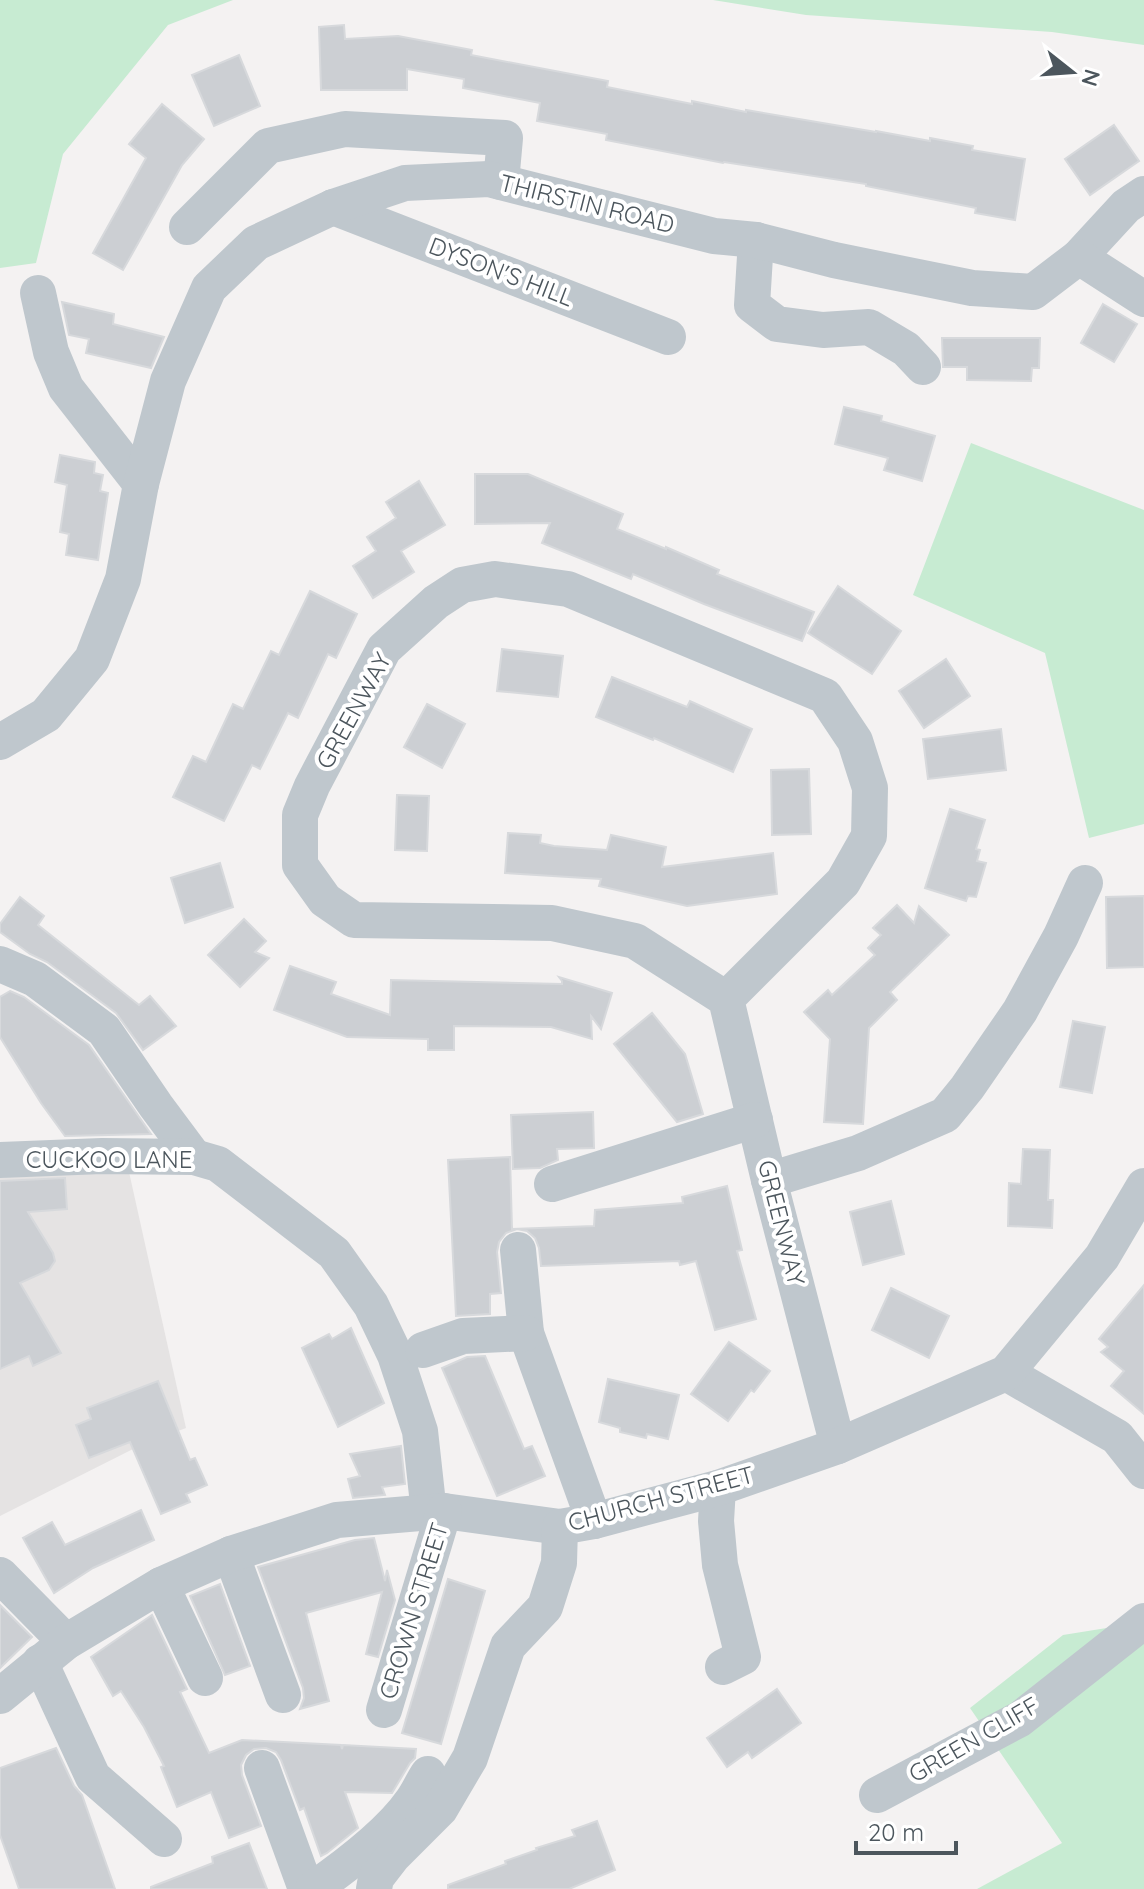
<svg xmlns="http://www.w3.org/2000/svg" width="1144" height="1889" font-family="Quicksand,sans-serif">
	<style>
		.education { fill: #e5e3e3 }
		.green { fill: #c7ebd2 }
		.building { fill: #cccfd3; stroke: #d7d9dc; stroke-width: 2 }
		.lines { fill: none; stroke-linecap: round; stroke-linejoin: round }
		.minor { stroke: #bfc7cd; stroke-width: 36 }
		.labels { text-anchor: middle; stroke-width: 8; stroke-linejoin: round; paint-order: stroke }
		.street-label { font-size: 24px; fill: #4c565d; stroke: #fff }
	</style>
	<rect width="100%" height="100%" fill="#f4f2f2"/>
	<!-- education -->
	<path class="education" d="M64 1168 129 1172 186 1428 141 1445 0 1516V1178Z"/>
	<!-- green -->
	<g class="green">
		<path d="M0 0H233L168 25 63 154 36 263 0 268Z"/>
		<path d="M713 0H1144V45L1052 32 806 15Z"/>
		<path d="M971 443 1144 510V824L1089 838 1045 653 913 595Z"/>
		<path d="M1144 1622V1889H977L1062 1843 970 1708 1063 1635Z"/>
	</g>
	<!-- building -->
	<g class="building">
		<path d="M344 25 345 39 398 36 472 50 471 55 608 81 607 87 692 104V101L746 112V110L876 132V131L930 141V138L973 146 972 150 1025 159 1015 220 975 213 976 208 866 186V184L724 162 723 163 606 140 607 134 537 121 540 103 463 88 464 79 407 69V90H321L319 27Z"/>
		<path d="M239 55 260 106 214 126 192 75Z"/>
		<path d="M162 104 204 139 182 165 123 270 93 253 146 158 129 144Z"/>
		<path d="M1114 125 1139 161 1090 195 1065 159Z"/>
		<path d="M62 302 114 314 113 324 164 337 151 368 86 353 89 339 69 335Z"/>
		<path d="M1103 304 1137 324 1114 362 1081 343Z"/>
		<path d="M942 338H1040L1039 368H1032L1031 381 967 380V367H943Z"/>
		<path d="M844 407 882 416 881 421 935 436 922 481 884 470 888 458 835 444Z"/>
		<path d="M60 455 95 462 94 473 103 475 100 491 108 493 98 560 66 555 69 534 60 532 67 485 55 482Z"/>
		<path d="M475 474H528L623 514 617 529 666 549V547L719 570 717 574 814 612 802 641 704 604 633 574 631 579 542 543 550 523 475 524Z"/>
		<path d="M419 481 445 525 401 551 414 572 373 598 353 566 376 551 367 537 396 518 386 502Z"/>
		<path d="M838 586 901 631 872 674 808 633Z"/>
		<path d="M310 591 357 614 336 658 328 654 298 718 288 713 260 769 252 765 224 821 173 797 193 756 206 762 233 704 243 709 271 651 279 655Z"/>
		<path d="M502 649 563 656 558 697 497 691Z"/>
		<path d="M946 659 970 696 924 728 899 691Z"/>
		<path d="M612 677 687 707 690 701 752 729 733 772 654 738 653 740 596 717Z"/>
		<path d="M427 704 465 724 442 768 404 747Z"/>
		<path d="M1001 729 1006 770 928 779 923 739Z"/>
		<path d="M809 769 811 834 772 835 771 770Z"/>
		<path d="M397 795 429 796 427 851 395 850Z"/>
		<path d="M950 809 985 820 976 849 980 850 977 861 986 863 976 897 968 896 966 901 925 888Z"/>
		<path d="M508 833 541 835 540 843 554 846 607 850 611 835 666 847 662 867 773 853 777 894 687 906 599 886 601 879 505 873Z"/>
		<path d="M220 863 233 907 185 923 171 878Z"/>
		<path d="M1144 896V967L1107 968 1106 897Z"/>
		<path d="M20 897 44 916 38 925 139 1005 150 996 176 1026 143 1050 116 1013 47 962 30 954 0 932V924Z"/>
		<path d="M897 905 914 923 919 906 949 935 890 992 897 1000 869 1028 863 1124 824 1122 830 1039 804 1012 828 990 832 995 875 955 868 948 881 935 873 928Z"/>
		<path d="M244 919 266 941 255 952 269 958 240 987 208 955Z"/>
		<path d="M290 966 336 982 331 994 390 1015 391 980 562 984V981L559 977 612 993 601 1029 591 1016 592 1039 551 1027 454 1026V1050H428V1039L347 1037 274 1010Z"/>
		<path d="M10 991 24 997 89 1045 151 1134 65 1136 41 1103 0 1037V997Z"/>
		<path d="M652 1013 685 1054 703 1114 677 1122 614 1044Z"/>
		<path d="M1073 1021 1105 1027 1092 1093 1060 1087Z"/>
		<path d="M593 1112 594 1148 557 1149 558 1160 540 1168 513 1169 511 1115Z"/>
		<path d="M1023 1149 1050 1150 1048 1200H1053L1052 1228 1008 1226 1009 1183 1021 1184Z"/>
		<path d="M510 1157 512 1229 594 1226 595 1210 683 1203 682 1197 727 1186 742 1250 737 1251 756 1319 715 1330 696 1261 680 1265 679 1261 541 1266 539 1248 535 1238 527 1231 517 1229 506 1233 499 1242 497 1252 501 1293 490 1294V1314L456 1316 448 1160Z"/>
		<path d="M65 1178 67 1209 28 1212 53 1253 55 1261 49 1270 20 1283 61 1353 33 1366 29 1356 0 1369V1181Z"/>
		<path d="M891 1201 904 1254 863 1265 850 1212Z"/>
		<path d="M1144 1285V1414L1111 1386 1124 1371 1101 1352 1108 1347 1099 1339Z"/>
		<path d="M891 1288 949 1316 929 1358 872 1330Z"/>
		<path d="M351 1328 384 1403 338 1427 302 1348 329 1334 332 1339Z"/>
		<path d="M729 1342 770 1371 754 1392 751 1390 728 1421 691 1394Z"/>
		<path d="M485 1356 524 1449 532 1446 545 1476 497 1496 442 1368 467 1357Z"/>
		<path d="M608 1379 679 1395 668 1439 647 1434 646 1438 620 1432V1428L599 1422Z"/>
		<path d="M158 1381 190 1460 195 1458 207 1485 186 1494 190 1502 161 1514 130 1442 89 1458 76 1425 91 1419 87 1408Z"/>
		<path d="M401 1446 405 1484 382 1487 385 1495 353 1498 348 1479 360 1476 350 1454Z"/>
		<path d="M141 1510 154 1540 93 1568 54 1593 23 1538 52 1522 65 1545Z"/>
		<path d="M374 1538 385 1581 387 1570 395 1600 378 1657 366 1654 382 1592 306 1613 329 1701 300 1709 304 1698 303 1688 258 1567 355 1540Z"/>
		<path d="M448 1579 485 1591 441 1744 402 1733Z"/>
		<path d="M220 1584 250 1666 225 1675 190 1596Z"/>
		<path d="M0 1605 32 1637 0 1668Z"/>
		<path d="M152 1615 187 1689 180 1692 209 1753 242 1740 341 1745 342 1749 343 1745 416 1749 415 1758 410 1763 392 1793 345 1792 358 1828 327 1853 321 1856 304 1808 300 1810 281 1760 276 1752 266 1748 254 1749 246 1755 241 1765 242 1775 261 1826 229 1838 211 1792 177 1807 161 1767 164 1766 144 1727 121 1691 113 1696 91 1657Z"/>
		<path d="M777 1689 801 1723 752 1758 748 1752 727 1767 707 1738Z"/>
		<path d="M56 1748 74 1786 82 1795 115 1889H19L0 1835V1768Z"/>
		<path d="M597 1821 615 1870 569 1889H448V1885L506 1864 505 1861 537 1850 536 1848 575 1836 572 1830Z"/>
		<path d="M249 1843 267 1889H151V1887L213 1863 212 1857Z"/>
	</g>
	<g class="lines">
		<!-- minor -->
		<g class="minor">
			<path d="M333 207 668 337"/>
			<path d="M187 227 268 146 345 129 505 138 501 182"/>
			<path d="M756 240 752 305 777 324 823 330 869 327 906 349 923 367"/>
			<path d="M1079 257 1126 206 1144 194"/>
			<path d="M38 293 51 352 66 388 141 484"/>
			<path d="M0 742 46 715 92 659 123 579 141 484 168 381 209 288 256 243 333 207 405 183 489 179 714 236 756 240 834 260 972 288 1033 292 1079 257 1144 299"/>
			<path d="M0 964 35 979 104 1030 156 1106 194 1157"/>
			<path d="M726 999 843 882 869 836 870 788 855 741 825 696 568 589 495 579 462 585 436 602 384 649 312 786 300 815V865L325 900 354 920 552 923 635 941 726 999 769 1180 838 1446"/>
			<path d="M0 1160 102 1156 194 1157 218 1164 334 1253 371 1305 395 1355 420 1431 429 1513"/>
			<path d="M769 1180 858 1153 945 1115 967 1088 1020 1011 1061 936 1085 883"/>
			<path d="M552 1184 755 1120"/>
			<path d="M518 1250 526 1333 594 1521"/>
			<path d="M423 1350 463 1336 526 1333"/>
			<path d="M1006 1373 1117 1437 1144 1471"/>
			<path d="M718 1488 716 1521 720 1565 743 1657 723 1667"/>
			<path d="M231 1554 283 1695"/>
			<path d="M0 1575 66 1642"/>
			<path d="M161 1585 205 1678"/>
			<path d="M40 1662 93 1777 164 1839"/>
			<path d="M0 1696 66 1642 161 1585 231 1554 337 1520 444 1511 560 1527 594 1521 718 1488 838 1446 1006 1373 1102 1257 1144 1186"/>
			<path d="M384 1710 444 1511"/>
			<path d="M262 1768 306 1889"/>
			<path d="M877 1795 1020 1719 1144 1621"/>
			<path d="M313 1889C346 1866 389 1834 412 1801 418 1793 422 1783 428 1774"/>
			<path d="M374 1889 376 1878 393 1856 440 1809 470 1758 508 1646 545 1607 559 1563 560 1527"/>
		</g>
	</g>
	<g class="labels">
		<!-- street labels -->
		<g class="street-label">
			<text transform="translate(587 204) rotate(14)" y="8">THIRSTIN ROAD</text>
			<text transform="translate(501 272) rotate(21)" y="8">DYSON'S HILL</text>
			<text transform="translate(354 711) rotate(-61)" y="8">GREENWAY</text>
			<text x="109" y="1168">CUCKOO LANE</text>
			<text transform="translate(781 1223) rotate(76)" y="8">GREENWAY</text>
			<text transform="translate(661 1499) rotate(-15)" y="8">CHURCH STREET</text>
			<text transform="translate(414 1611) rotate(-73)" y="8">CROWN STREET</text>
			<text transform="translate(974 1740) rotate(-30)" y="8">GREEN CLIFF</text>
		</g>
	</g>
	<!-- north arrow -->
	<g transform="translate(1072 72) rotate(107)" stroke="#ffffff" stroke-width="6" paint-order="stroke">
	<path d="M0-6L14 30L0 20L-14 30Z" fill="#4c565d"/>
	<text y="-12" font-size="22" font-weight="bold" text-anchor="middle" fill="#4c565d">N</text>
	</g>
	<!-- scale -->
	<path d="M856 1841v12h100v-12" fill="none" stroke="#4c565d" stroke-width="4"/>
	<text x="868" y="1841" font-size="24" fill="#4c565d" stroke="#ffffff" stroke-width="6" paint-order="stroke">20 m</text>
</svg>
